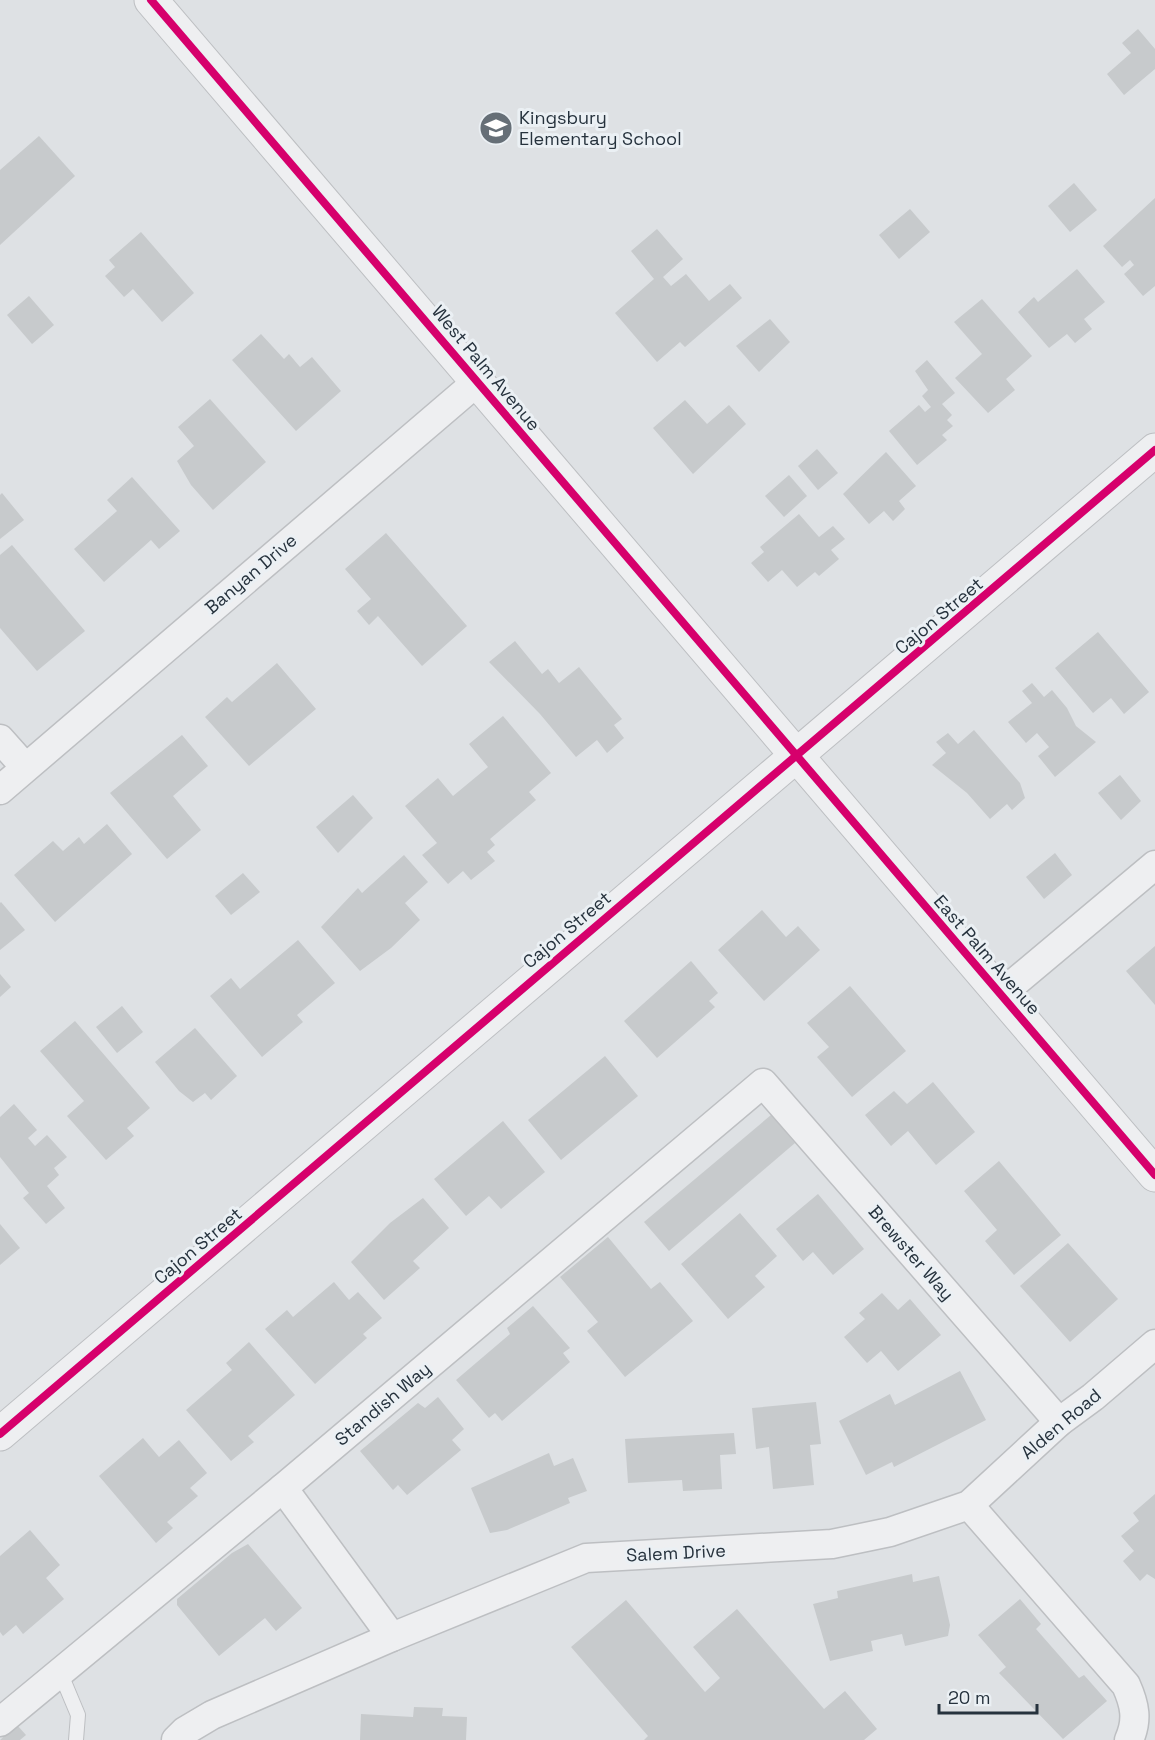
<svg xmlns="http://www.w3.org/2000/svg" width="1155" height="1740" font-family="'Space Grotesk',sans-serif">
	<style>
		.building { fill: #c7cacc }
		.lines { fill: none; stroke-linecap: round; stroke-linejoin: round }
		.service-casing { stroke: #bdbfc2; stroke-width: 16 }
		.minor-casing { stroke: #bdbfc2; stroke-width: 31 }
		.tertiary-casing { stroke: #bdbfc2; stroke-width: 35 }
		.service { stroke: #eeeff1; stroke-width: 14 }
		.minor { stroke: #eeeff1; stroke-width: 28 }
		.tertiary { stroke: #eeeff1; stroke-width: 33 }
		.cycleway-casing { stroke: #ebf0f4; stroke-width: 11 }
		.cycleway { stroke: #d6006c; stroke-width: 8 }
		.labels { text-anchor: middle; stroke-width: 6; stroke-linejoin: round; paint-order: stroke }
		.poi-label { font-size: 18px; fill: #26323d; stroke: #ebf0f4; text-anchor: start }
		.street-label { font-size: 18px; fill: #26323d; stroke: #ebf0f4 }
	</style>
	<rect width="100%" height="100%" fill="#dee1e4"/>
	<!-- building -->
	<g class="building">
		<path d="M1138 29 1155 49V69L1124 95 1107 74 1131 53 1122 43Z"/>
		<path d="M39 136 75 176 0 245V170Z"/>
		<path d="M1074 183 1097 210 1070 232 1048 206Z"/>
		<path d="M1155 198V286L1143 296 1124 274 1134 265 1130 260 1122 267 1103 246Z"/>
		<path d="M910 209 930 232 899 259 879 235Z"/>
		<path d="M657 229 683 259 663 277 671 286 686 274 709 301 730 284 742 298 685 347 680 342 657 362 615 313 654 279 631 251Z"/>
		<path d="M141 232 194 293 162 322 133 289 124 297 105 276 115 267 109 260Z"/>
		<path d="M1077 269 1105 302 1084 319 1092 329 1075 343 1067 334 1049 348 1018 312 1034 297 1038 302Z"/>
		<path d="M29 296 54 325 32 344 7 315Z"/>
		<path d="M982 299 1032 356 1006 379 1015 390 988 413 955 378 982 354 954 322Z"/>
		<path d="M770 319 790 342 759 372 736 346Z"/>
		<path d="M261 334 284 359 289 354 300 367 312 357 341 391 296 431 232 360Z"/>
		<path d="M927 360 955 393 942 404 952 415 947 420 953 426 942 435 947 440 917 465 889 431 919 405 925 412 931 407 922 396 928 390 915 371Z"/>
		<path d="M210 399 266 462 213 510 191 485 177 461 194 446 178 427Z"/>
		<path d="M685 400 707 424 729 405 746 424 693 474 653 428Z"/>
		<path d="M817 449 838 473 818 490 798 466Z"/>
		<path d="M886 452 916 486 899 501 905 509 893 521 884 511 869 524 843 494Z"/>
		<path d="M789 475 807 496 784 517 765 496Z"/>
		<path d="M132 477 180 531 159 549 151 540 104 582 74 549 117 511 107 500Z"/>
		<path d="M2 493 24 520 0 539V495Z"/>
		<path d="M799 514 819 537 833 526 845 539 831 550 839 559 819 576 815 572 797 587 782 570 768 582 751 563 764 552 760 547Z"/>
		<path d="M386 533 467 626 422 666 378 616 369 625 357 611 371 599 345 569Z"/>
		<path d="M12 545 85 631 37 671 0 628V555Z"/>
		<path d="M1098 632 1149 692 1124 714 1111 698 1093 713 1055 668Z"/>
		<path d="M515 641 542 674 548 669 559 683 579 667 622 719 614 725 624 738 607 753 597 740 576 757 540 714 489 662Z"/>
		<path d="M277 663 316 709 249 766 205 717 227 697 232 702Z"/>
		<path d="M1032 683 1044 697 1052 690 1067 708 1076 726 1096 742 1055 777 1038 756 1049 747 1037 733 1026 743 1008 722 1032 703 1022 691Z"/>
		<path d="M503 716 551 773 529 792 536 800 490 839 495 845 487 852 495 861 471 880 463 871 448 884 422 855 437 843 405 806 438 778 453 796 488 767 469 744Z"/>
		<path d="M974 730 1020 783 1025 798 1012 810 1007 804 990 819 967 793 932 765 946 753 936 742 948 733 958 744Z"/>
		<path d="M182 735 208 766 173 796 201 830 167 859 110 793Z"/>
		<path d="M1120 775 1141 801 1121 820 1098 793Z"/>
		<path d="M353 795 373 818 338 853 316 827Z"/>
		<path d="M107 824 132 854 55 922 14 875 53 841 63 851 79 837 84 844Z"/>
		<path d="M1055 853 1072 875 1044 899 1026 877Z"/>
		<path d="M404 855 428 882 405 903 420 920 391 948 360 971 321 927 358 888 362 893Z"/>
		<path d="M243 873 260 892 231 915 215 896Z"/>
		<path d="M1 902 25 930 0 950V903Z"/>
		<path d="M762 910 786 937 798 926 820 950 764 1001 718 950Z"/>
		<path d="M298 940 335 983 297 1015 303 1022 262 1057 210 996 231 978 240 989Z"/>
		<path d="M1155 946V1005L1126 971Z"/>
		<path d="M691 961 718 993 709 1001 715 1007 657 1058 624 1021Z"/>
		<path d="M0 974 11 987 0 997Z"/>
		<path d="M850 986 906 1051 852 1097 817 1057 829 1047 807 1023Z"/>
		<path d="M122 1006 143 1032 117 1053 96 1027Z"/>
		<path d="M75 1021 150 1108 127 1128 134 1136 106 1160 67 1116 84 1101 40 1051Z"/>
		<path d="M195 1028 237 1076 211 1100 205 1093 193 1102 179 1091 155 1062Z"/>
		<path d="M605 1056 638 1096 561 1160 528 1120Z"/>
		<path d="M933 1082 975 1132 936 1165 908 1131 891 1146 865 1115 894 1091 907 1104Z"/>
		<path d="M14 1104 37 1130 28 1138 35 1146 47 1135 67 1157 54 1168 59 1175 47 1186 65 1208 46 1224 23 1198 29 1193 0 1157V1117Z"/>
		<path d="M771 1115 795 1143 669 1251 644 1222Z"/>
		<path d="M503 1121 545 1172 501 1209 489 1196 466 1216 434 1179Z"/>
		<path d="M999 1161 1061 1235 1014 1275 985 1241 997 1230 964 1191Z"/>
		<path d="M818 1194 864 1249 833 1275 813 1252 803 1261 776 1229Z"/>
		<path d="M423 1198 449 1228 413 1261 420 1268 384 1300 351 1262 390 1223Z"/>
		<path d="M740 1213 777 1256 755 1276 765 1287 728 1319 681 1264Z"/>
		<path d="M0 1224 20 1248 0 1265Z"/>
		<path d="M608 1237 651 1289 660 1282 693 1321 625 1377 587 1331 598 1322 560 1277Z"/>
		<path d="M1068 1243 1118 1299 1070 1342 1020 1286Z"/>
		<path d="M334 1282 349 1300 358 1292 382 1318 363 1334 367 1338 315 1384 265 1329 287 1310 293 1317Z"/>
		<path d="M882 1293 898 1310 910 1299 941 1335 898 1371 881 1351 867 1363 844 1337 865 1319 859 1313Z"/>
		<path d="M533 1306 570 1348 563 1353 570 1362 502 1421 495 1413 489 1418 456 1380 510 1334 507 1328Z"/>
		<path d="M249 1342 295 1395 248 1436 254 1442 231 1461 186 1410 232 1370 226 1363Z"/>
		<path d="M960 1371 986 1420 894 1467 892 1462 866 1475 839 1421 890 1394 895 1405Z"/>
		<path d="M438 1397 464 1429 452 1440 461 1450 407 1495 398 1485 393 1490 360 1451 418 1403 425 1408Z"/>
		<path d="M816 1402 821 1444 810 1445 814 1485 773 1489 769 1447 756 1449 752 1408Z"/>
		<path d="M734 1433 736 1454 720 1455 722 1489 683 1491 682 1480 628 1483 625 1439Z"/>
		<path d="M143 1438 159 1457 179 1440 207 1473 190 1488 198 1496 167 1522 173 1528 156 1543 99 1476Z"/>
		<path d="M549 1453 554 1466 573 1458 587 1491 568 1498 570 1503 507 1530 490 1533 471 1488Z"/>
		<path d="M1155 1494V1579L1147 1574 1140 1581 1123 1561 1134 1551 1121 1536 1139 1521 1133 1513Z"/>
		<path d="M30 1530 60 1565 46 1578 64 1599 23 1634 16 1625 3 1636 0 1632V1556Z"/>
		<path d="M248 1544 302 1608 276 1631 265 1618 219 1656 177 1605V1599L232 1553Z"/>
		<path d="M912 1574 913 1582 939 1576 950 1625 948 1636 905 1646 902 1634 871 1641 873 1651 830 1661 813 1604 838 1598 837 1591Z"/>
		<path d="M1020 1599 1041 1624 1036 1629 1079 1678 1084 1675 1107 1701 1063 1739 999 1673 1006 1667 978 1635Z"/>
		<path d="M626 1600 705 1692 720 1678 693 1647 737 1609 824 1709 845 1691 877 1729 864 1740H644L648 1736 571 1647Z"/>
		<path d="M414 1707 443 1708 442 1716 467 1717 466 1740H360L361 1714 413 1717Z"/>
		<path d="M17 1725 26 1735 20 1740H0Z"/>
	</g>
	<g class="lines">
		<defs>
			<path id="service" d="M60 1672 78 1715 76 1740"/>
			<g id="minor">
				<path d="M0 739 25 767"/>
				<path d="M0 790 478 381"/>
				<path d="M1001 994 1155 865"/>
				<path d="M283 1488 392 1637"/>
				<path d="M969 1505 1126 1685C1135 1705 1138 1720 1129 1740"/>
				<path d="M0 1722 283 1488 763 1083 1059 1422"/>
				<path d="M176 1740 185 1731 212 1715 392 1637 586 1558 832 1544 890 1532 969 1505 1059 1422 1093 1397 1155 1344"/>
			</g>
			<g id="tertiary">
				<path d="M151 0 1155 1175"/>
				<path d="M0 1434 1155 450"/>
			</g>
		</defs>
		<!-- service casing -->
		<use href="#service" class="service-casing"/>
		<!-- minor casing -->
		<use href="#minor" class="minor-casing"/>
		<!-- tertiary casing -->
		<use href="#tertiary" class="tertiary-casing"/>
		<!-- service -->
		<use href="#service" class="service"/>
		<!-- minor -->
		<use href="#minor" class="minor"/>
		<!-- tertiary -->
		<use href="#tertiary" class="tertiary"/>
		<defs>
			<g id="cycleway">
				<path d="M151 0 1155 1175"/>
				<path d="M0 1434 1155 450"/>
			</g>
		</defs>
		<!-- cycleway casing -->
		<use href="#cycleway" class="cycleway-casing"/>
		<!-- cycleway -->
		<use href="#cycleway" class="cycleway"/>
	</g>
	<!-- icons -->
	<defs>
		<symbol id="school-disc" viewBox="-11 -11 22 22"><circle r="9.5" fill="#666f77" stroke="#ebf0f4"/><path d="M0-5L7-2L0 1L-7-2ZM-4 1L0 2.5L4 1V4Q0 6-4 4Z" fill="#fff"/></symbol>
	</defs>
	<g fill-rule="evenodd">
		<use href="#school-disc" x="477" y="109" width="38" height="38"/>
	</g>
	<g class="labels">
		<!-- poi labels -->
		<g class="poi-label">
			<text x="519" y="124">Kingsbury<tspan x="519" dy="21">Elementary School</tspan></text>
		</g>
		<!-- street labels -->
		<g class="street-label">
			<text transform="translate(486 368) rotate(50)" y="6">West Palm Avenue</text>
			<text transform="translate(251 574) rotate(-40)" y="6">Banyan Drive</text>
			<text transform="translate(939 616) rotate(-40)" y="6">Cajon Street</text>
			<text transform="translate(567 930) rotate(-40)" y="6">Cajon Street</text>
			<text transform="translate(987 955) rotate(49)" y="6">East Palm Avenue</text>
			<text transform="translate(198 1246) rotate(-40)" y="6">Cajon Street</text>
			<text transform="translate(911 1253) rotate(49)" y="6">Brewster Way</text>
			<text transform="translate(383 1404) rotate(-40)" y="6">Standish Way</text>
			<text transform="translate(1061 1424) rotate(-40)" y="6">Alden Road</text>
			<text transform="translate(676 1553) rotate(-3)" y="6">Salem Drive</text>
		</g>
	</g>
	<!-- scale -->
	<path d="M939 1704v9h98v-9" fill="none" stroke="#26323d" stroke-width="3"/>
	<text x="948" y="1704" font-size="18" fill="#26323d" stroke="#ebf0f4" stroke-width="4.5" paint-order="stroke">20 m</text>
</svg>
